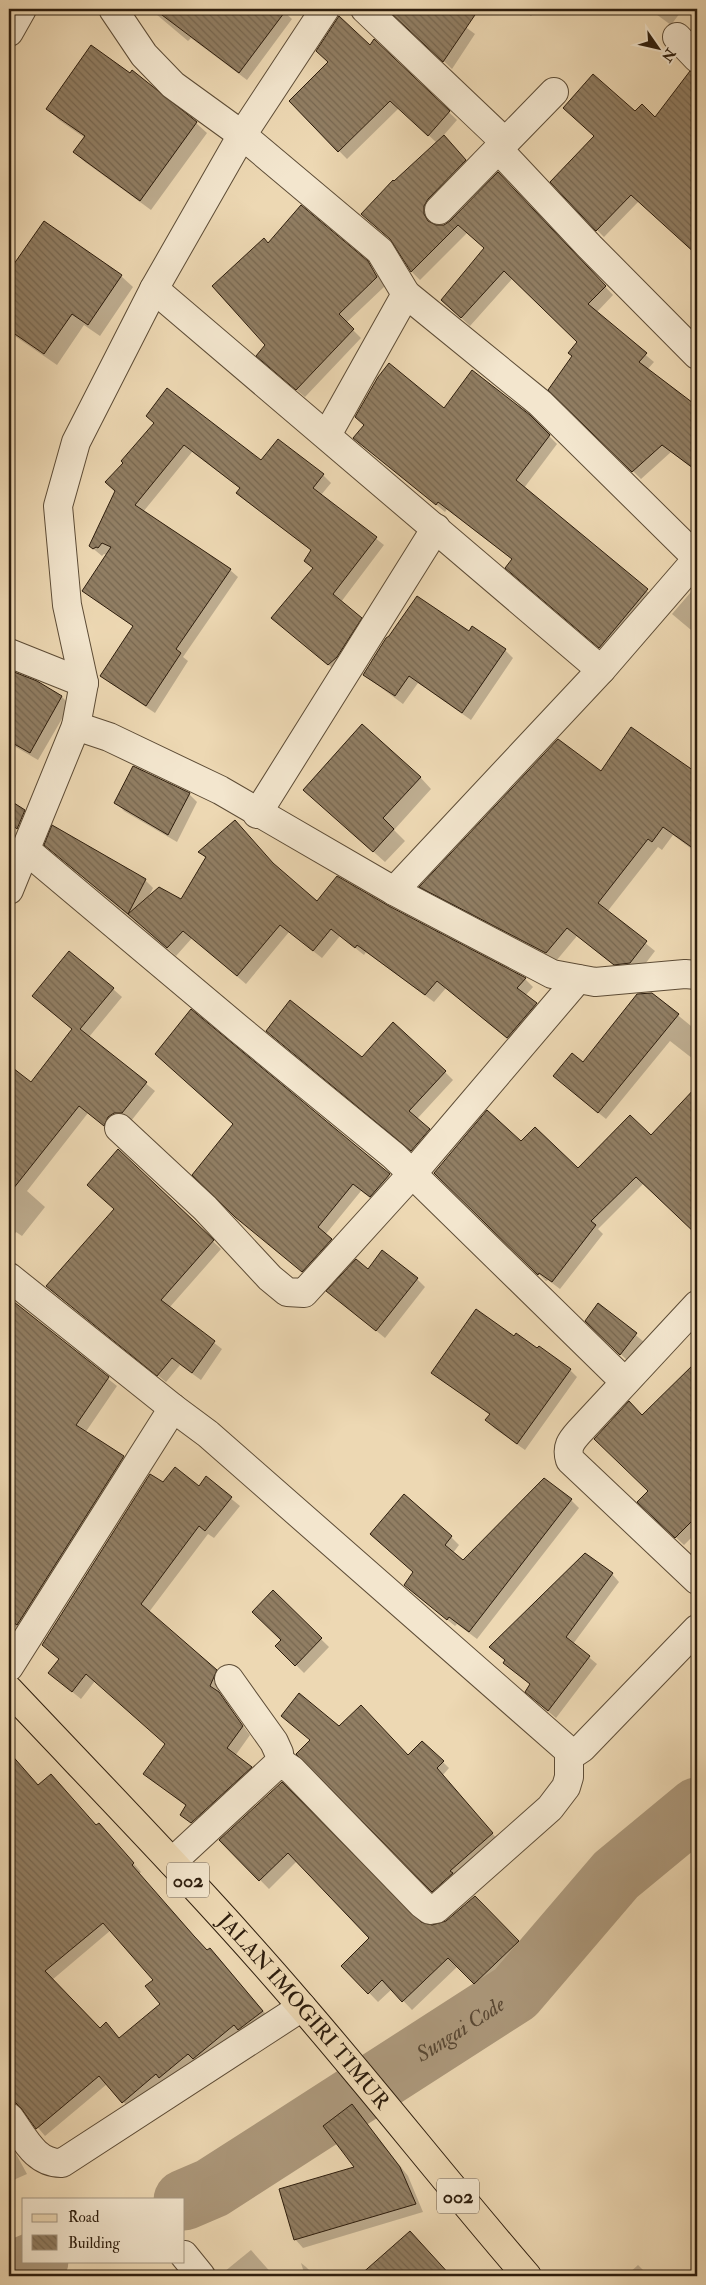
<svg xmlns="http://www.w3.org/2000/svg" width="706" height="2285" font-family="'IM FELL Double Pica',serif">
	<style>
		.shadow { fill: #0003; fill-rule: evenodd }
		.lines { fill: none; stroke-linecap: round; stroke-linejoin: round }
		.river { stroke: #ac987b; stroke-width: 61 }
		.building { fill: url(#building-back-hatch); stroke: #2d1d0d; fill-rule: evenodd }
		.minor-casing { stroke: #5d4c36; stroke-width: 30 }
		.major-casing { stroke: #2d1d0d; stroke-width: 30 }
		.minor { stroke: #f3e6ce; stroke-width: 28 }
		.major { stroke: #edd8b3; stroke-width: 28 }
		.labels { text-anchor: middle; stroke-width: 4; stroke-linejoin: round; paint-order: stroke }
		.shield { fill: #f3e6ce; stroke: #685947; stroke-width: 1 }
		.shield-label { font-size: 20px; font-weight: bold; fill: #2d1d0d }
		.street-label { font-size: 21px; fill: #2d1d0d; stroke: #f3e6ce }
		.water-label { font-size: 22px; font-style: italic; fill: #594834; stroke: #f3e6ce }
	</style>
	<defs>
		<pattern id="building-back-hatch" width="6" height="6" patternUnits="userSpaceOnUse" patternTransform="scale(1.25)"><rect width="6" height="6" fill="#917e63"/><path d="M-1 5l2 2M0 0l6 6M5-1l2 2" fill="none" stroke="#776750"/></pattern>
	</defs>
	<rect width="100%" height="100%" fill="#edd8b3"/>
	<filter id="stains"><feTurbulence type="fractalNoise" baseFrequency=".004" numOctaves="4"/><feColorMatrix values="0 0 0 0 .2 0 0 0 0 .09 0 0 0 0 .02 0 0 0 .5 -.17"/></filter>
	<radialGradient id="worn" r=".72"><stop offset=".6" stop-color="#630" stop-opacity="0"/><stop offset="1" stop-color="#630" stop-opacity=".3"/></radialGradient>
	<!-- shadow -->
	<g class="shadow">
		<path d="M150 9H281L292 19 247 80 191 38 188 41Z"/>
		<path d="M395 9H441L475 34 452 69 393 12Z"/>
		<path d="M522 9H537L531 16Z"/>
		<path d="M649 9H683L671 25Z"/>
		<path d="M374 41 457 120 443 136 474 168 432 214 433 225 443 226 506 182 613 295 596 313 654 362 647 370 697 408V472L671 452 641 479 550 389 573 357 579 342 513 278 470 326 442 300 485 249 467 233 420 280 412 272 393 241 362 214 437 143 399 108 347 159 290 101 370 46Z"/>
		<path d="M690 74 697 79V254L639 201 604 237 597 230 635 113 655 118Z"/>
		<path d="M48 109 196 123 207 133 151 210 85 162 75 152 85 138 59 120Z"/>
		<path d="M44 222 121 276 133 287 100 336 84 325 57 365 9 332V274Z"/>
		<path d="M268 244 367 262 385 286 346 323 361 338 305 397 266 364Z"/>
		<path d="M444 410 529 416 557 444 524 488 655 598 608 655 515 576 513 560 447 509 445 512 355 438Z"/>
		<path d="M147 416 261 462 323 475 331 483 321 495 384 545 341 602 369 626 337 672 273 618 314 569 305 560 312 551 246 501 238 493 241 489 192 452 143 512 230 570 238 577 183 657 188 661 155 713 110 683 102 675 134 627 83 591 107 555 104 554 102 556 90 546 116 491 125 463 155 424Z"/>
		<path d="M697 585V635L672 614Z"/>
		<path d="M470 632 505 650 513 658 471 720 418 683 403 704 364 675Z"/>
		<path d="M14 673 37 682 62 697 70 705 38 760 9 743V682Z"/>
		<path d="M632 729 697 774V853L673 835 662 850 658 847 607 912 655 951 639 972 624 973 577 936 556 961 430 895 421 887 601 773Z"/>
		<path d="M420 777 431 789 394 830 405 841 385 862 317 802Z"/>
		<path d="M189 794 197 802 177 842 124 811 116 802Z"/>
		<path d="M9 802 17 810 9 825Z"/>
		<path d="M200 852 276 868 317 903 386 906 525 979 533 987 525 996 544 1012 516 1046 446 988 434 1002 366 952 364 955 340 936 322 958 289 932 246 984 192 938 176 956 54 853 145 880 153 888 148 898 182 901 206 859Z"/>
		<path d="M113 989 122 997 89 1037 155 1091 131 1121 113 1133 88 1113 27 1191 45 1207 22 1236 16 1232 9 1242V1067L31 1084 73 1030 34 996Z"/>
		<path d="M652 994 691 1026 697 1019V1062L670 1041 606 1119 562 1083Z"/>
		<path d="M191 1011 397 1183 378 1204 361 1191 325 1235 339 1248 311 1278 245 1223 234 1125 156 1054Z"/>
		<path d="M362 1058 445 1072 453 1080 417 1119 410 1150Z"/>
		<path d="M697 1088V1234L644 1183 598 1229 603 1234 560 1289 548 1280 546 1281 435 1173 521 1143 578 1170 651 1137Z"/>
		<path d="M430 1131 437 1138 420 1158 412 1152Z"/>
		<path d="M118 1150 221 1249 169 1308 222 1349 201 1380 180 1365 166 1382 47 1286 116 1209Z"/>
		<path d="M368 1270 417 1279 425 1287 385 1338 328 1291Z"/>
		<path d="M9 1300 117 1386 85 1433 123 1457 132 1466 26 1633 9 1623V1393L18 1380V1367L9 1358Z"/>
		<path d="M599 1305 644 1342 629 1362 586 1321Z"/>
		<path d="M514 1337 570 1370 577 1377 525 1450 494 1428 487 1420 490 1415 433 1373Z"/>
		<path d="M697 1363V1532L684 1545 647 1510 649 1491 642 1416Z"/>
		<path d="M206 1478 240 1506 214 1538 208 1534 149 1612 224 1680 218 1693 250 1735 235 1756 259 1776 200 1830 181 1814 187 1807 145 1774 167 1744 95 1681 81 1699 49 1673 60 1660 164 1484 199 1488Z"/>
		<path d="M571 1500 579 1508 477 1639 457 1624 455 1626 405 1585 451 1537 459 1545 453 1553 464 1562Z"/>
		<path d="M612 1574 619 1582 573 1644 597 1664 556 1718 534 1699 531 1685 512 1670 505 1663 506 1661 491 1647Z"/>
		<path d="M273 1592 329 1647 304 1673 277 1646 283 1640Z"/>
		<path d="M339 1728 408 1757 443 1762 449 1768 442 1776 499 1841 439 1898 298 1754Z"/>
		<path d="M9 1753 39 1787 106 1832 141 1872 139 1874 208 1952 218 1957 270 2019 131 2110 107 2084 45 2136 23 2110 17 2109 9 2111V1901L12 1898 9 1895ZM111 1930 154 1980 161 2004 120 2039 106 2024 100 2030 52 1980Z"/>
		<path d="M282 1784 420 1924 432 1927 447 1922 475 1897 527 1951 484 1992 458 1966 412 2010 392 1989 378 2002 343 1966 371 1938 297 1861 269 1889 221 1840Z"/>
		<path d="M352 2105 408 2176 423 2212 303 2248 295 2239 356 2168Z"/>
		<path d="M9 2141 27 2174 9 2182Z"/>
		<path d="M410 2232 446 2272 442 2276H361Z"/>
		<path d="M251 2250 274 2276H219Z"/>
		<path d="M301 2263 306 2267 315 2276H305Z"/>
		<path d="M638 2265 649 2276H626Z"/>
	</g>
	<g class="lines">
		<!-- river -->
		<g class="river">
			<path id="s1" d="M184 2200 212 2188 515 1993 616 1875 697 1808"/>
			<path d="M9 2273 38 2261"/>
		</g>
	</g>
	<!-- building -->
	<g class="building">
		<path d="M154 9H287L239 73Z"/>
		<path d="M394 9H479L443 62 391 13Z"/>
		<path d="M339 16 370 45 374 39 450 111 428 136 390 101 338 152 289 101 328 62 316 51Z"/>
		<path d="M91 45 130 73 132 70 197 122 140 201 73 152 85 136 46 109Z"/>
		<path d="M690 71 697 73V255L631 195 596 231 550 182 594 136 563 108 593 74 635 111 642 104 655 117Z"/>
		<path d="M444 135 466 160 428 199 424 206V214L428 221 436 225H444L450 221 498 172 606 286 588 304 647 353 639 362 697 406V471L662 445 632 472 548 390 572 356 568 353 577 342 504 271 461 318 441 300 484 248 458 225 411 272 390 239 361 214 393 180 394 181Z"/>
		<path d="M301 205 368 261 377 277 339 314 354 329 296 390 256 356 265 345 212 286 264 238 268 243Z"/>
		<path d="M44 221 122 275 88 325 72 314 44 354 9 330V271Z"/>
		<path d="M389 363 444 408 472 370 530 415 550 435 516 480 648 589 599 648 505 568 512 559 438 502 436 505 353 438 364 425 355 417 378 377Z"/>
		<path d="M167 388 261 460 278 439 324 474 313 488 377 537 333 594 362 618 337 657 328 665 271 618 313 568 304 561 311 550 236 493 240 488 184 445 135 505 231 569 176 649 181 653 146 706 100 676 133 626 82 591 111 547 102 543 98 548 96 547 93 549 89 546 115 491 105 482 123 463 121 461 154 423 146 416Z"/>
		<path d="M417 596 469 631 472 626 506 649 462 713 409 676 395 696 363 675 386 638 389 636Z"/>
		<path d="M9 670 37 681 62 696 30 753 9 741Z"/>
		<path d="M362 724 421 777 383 818 394 829 373 852 303 790Z"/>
		<path d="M631 727 697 773V851L663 827 652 842 648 839 598 903 647 941 630 963 614 965 567 928 546 953 419 887 558 739 601 771Z"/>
		<path d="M133 766 190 793 168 835 114 803Z"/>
		<path d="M14 803 25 810 17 829 9 822V811Z"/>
		<path d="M235 820 273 863 317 901 337 876 387 905 526 978 517 988 537 1003 507 1038 437 981 425 995 357 945 355 948 331 929 313 951 280 925 237 976 183 931 167 948 128 914 159 887 181 899 206 857 198 852Z"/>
		<path d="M52 825 146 879 128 914 44 845Z"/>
		<path d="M69 951 114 988 80 1029 147 1082 122 1113H114L108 1117 104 1126 79 1106 9 1194V1065L31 1082 72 1029 32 996Z"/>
		<path d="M652 993 679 1014 598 1113 553 1076 572 1053 583 1062 637 994Z"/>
		<path d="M290 1000 362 1057 393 1022 446 1071 409 1111 430 1129 411 1151 266 1031Z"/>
		<path d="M191 1009 390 1174 370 1197 353 1184 318 1227 332 1239 302 1272 235 1217 192 1175 233 1124 155 1054Z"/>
		<path d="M697 1086V1235L636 1177 591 1221 596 1225 552 1282 539 1273 538 1275 434 1173 487 1110 521 1141 535 1127 578 1168 630 1115 651 1135Z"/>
		<path d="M118 1149 214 1240 161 1300 215 1341 192 1373 172 1358 157 1376 46 1286 114 1209 87 1185Z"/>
		<path d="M382 1250 418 1278 376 1331 326 1291 356 1259 368 1269Z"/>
		<path d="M9 1298 109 1377 76 1425 124 1456 17 1625 9 1619Z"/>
		<path d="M598 1303 637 1333 620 1355 585 1321Z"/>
		<path d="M476 1309 514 1336 516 1333 537 1348 539 1346 571 1369 517 1444 485 1420 490 1414 431 1373Z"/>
		<path d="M697 1361V1516L675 1538 637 1502 648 1491 594 1439 629 1401 642 1415Z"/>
		<path d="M175 1467 199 1486 206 1476 232 1497 205 1531 199 1526 141 1604 217 1670 210 1686 219 1692 243 1726 227 1748 252 1767 191 1823 180 1815 186 1805 143 1774 165 1744 86 1674 72 1692 48 1673 59 1659 42 1645 150 1474 163 1482Z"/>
		<path d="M544 1478 572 1499 469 1632 449 1617 447 1620 404 1585 413 1572 370 1534 404 1494 452 1536 445 1545 463 1560Z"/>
		<path d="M585 1553 613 1573 566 1637 590 1656 548 1711 525 1692 530 1684 503 1663 505 1660 489 1647Z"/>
		<path d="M273 1590 322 1638 295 1666 275 1646 281 1640 252 1612Z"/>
		<path d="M299 1693 339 1726 361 1705 408 1755 422 1741 444 1761 437 1768 493 1833 450 1871 453 1873 432 1892 296 1754 310 1740 281 1716Z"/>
		<path d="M9 1752 38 1785 51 1774 96 1825 99 1823 134 1863 132 1865 194 1936 207 1950 210 1948 263 2011 238 2030 234 2025 193 2059 188 2054 159 2078 156 2074 122 2103 99 2076 36 2129 21 2108 16 2103 9 2102ZM103 1923 153 1980 145 1986 160 2004 119 2038 106 2022 100 2028 45 1971Z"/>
		<path d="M282 1782 421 1922 432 1925 446 1921 475 1896 519 1941 474 1984 448 1958 402 2002 382 1980 368 1994 341 1966 369 1938 288 1853 259 1881 219 1840Z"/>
		<path d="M352 2104 400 2167 416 2204 294 2240 279 2189 354 2167 323 2126Z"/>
		<path d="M410 2231 451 2276H359Z"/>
	</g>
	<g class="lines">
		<defs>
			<g id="minor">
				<path d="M113 9 144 55 173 85 242 135 380 251 406 294 327 435"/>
				<path d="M365 9 505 142"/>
				<path d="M9 32 22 9"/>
				<path d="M677 37 697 58"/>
				<path d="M498 149 590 247 697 355"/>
				<path d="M439 210 554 92"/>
				<path d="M154 289 601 670"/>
				<path d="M406 294 540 403 697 558"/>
				<path d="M9 653 84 683"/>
				<path d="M76 726 109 737 220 790 394 891 552 974 595 982 685 974 697 975"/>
				<path d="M257 814 436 528"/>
				<path d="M26 850 239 1029 394 1156 625 1382"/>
				<path d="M9 890 76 726 84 683 67 605 58 506 76 442 154 289 242 135 325 9"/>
				<path d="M394 891 601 670 697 559"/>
				<path d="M119 1128 205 1208 270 1278 287 1292 304 1293 412 1174 578 979"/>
				<path d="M9 1277 173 1408"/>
				<path d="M697 1305 579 1432C571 1441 566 1447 570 1460L697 1580"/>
				<path d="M9 1667 173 1408 208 1434 569 1751 576 1752 582 1748 697 1629"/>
				<path d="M229 1679 274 1742 279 1753 280 1762"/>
				<path d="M172 1862 280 1762 292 1770 422 1904 430 1910 436 1909 550 1808 566 1787 569 1777V1751"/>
				<path d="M9 2117C24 2137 35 2164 62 2163L302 2007"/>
				<path d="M184 2255 201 2276"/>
			</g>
			<g id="major">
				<path id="s2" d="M9 1690C108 1795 209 1898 303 2008 379 2096 451 2188 527 2276"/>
			</g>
		</defs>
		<!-- minor casing -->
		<use href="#minor" class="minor-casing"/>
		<!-- major casing -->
		<use href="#major" class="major-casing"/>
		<!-- minor -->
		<use href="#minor" class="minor"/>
		<!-- major -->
		<use href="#major" class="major"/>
	</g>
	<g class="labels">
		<!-- shield labels -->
		<g class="shield">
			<rect x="167" y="1862.5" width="42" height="35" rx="4"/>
			<rect x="437" y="2178.5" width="42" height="35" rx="4"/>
		</g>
		<g class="shield-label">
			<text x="188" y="1887">002</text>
			<text x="458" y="2203">002</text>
		</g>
		<!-- street labels -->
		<g class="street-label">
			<text dy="7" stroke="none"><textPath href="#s2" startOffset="436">JALAN IMOGIRI TIMUR</textPath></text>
		</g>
		<!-- water labels -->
		<g class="water-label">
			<text dy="8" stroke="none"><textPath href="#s1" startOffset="325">Sungai Code</textPath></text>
		</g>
	</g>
	<!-- margin -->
	<rect width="706" height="2285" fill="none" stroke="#edd8b3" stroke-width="30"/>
	<rect x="10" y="10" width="686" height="2265" fill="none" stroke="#2d1d0d" stroke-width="2.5"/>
	<rect x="15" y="15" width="676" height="2255" fill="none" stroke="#2d1d0d"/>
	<!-- legend -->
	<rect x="22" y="2198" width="162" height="65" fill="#f3e6ce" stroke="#a49681"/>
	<rect x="32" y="2214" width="25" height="8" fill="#edd8b3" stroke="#a49681"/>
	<text x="68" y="2222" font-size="15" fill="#2d1d0d">Road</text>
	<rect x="32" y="2235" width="25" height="15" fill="url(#building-back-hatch)" stroke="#a49681"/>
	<text x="68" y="2248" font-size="15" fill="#2d1d0d">Building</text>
	<!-- north arrow -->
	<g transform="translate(658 48) rotate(124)" stroke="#f3e6ce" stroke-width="4" paint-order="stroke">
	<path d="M0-4L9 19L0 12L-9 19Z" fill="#2d1d0d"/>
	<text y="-8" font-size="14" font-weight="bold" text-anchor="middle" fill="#2d1d0d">N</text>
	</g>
	<rect width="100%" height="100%" filter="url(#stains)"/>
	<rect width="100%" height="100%" fill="url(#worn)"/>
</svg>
